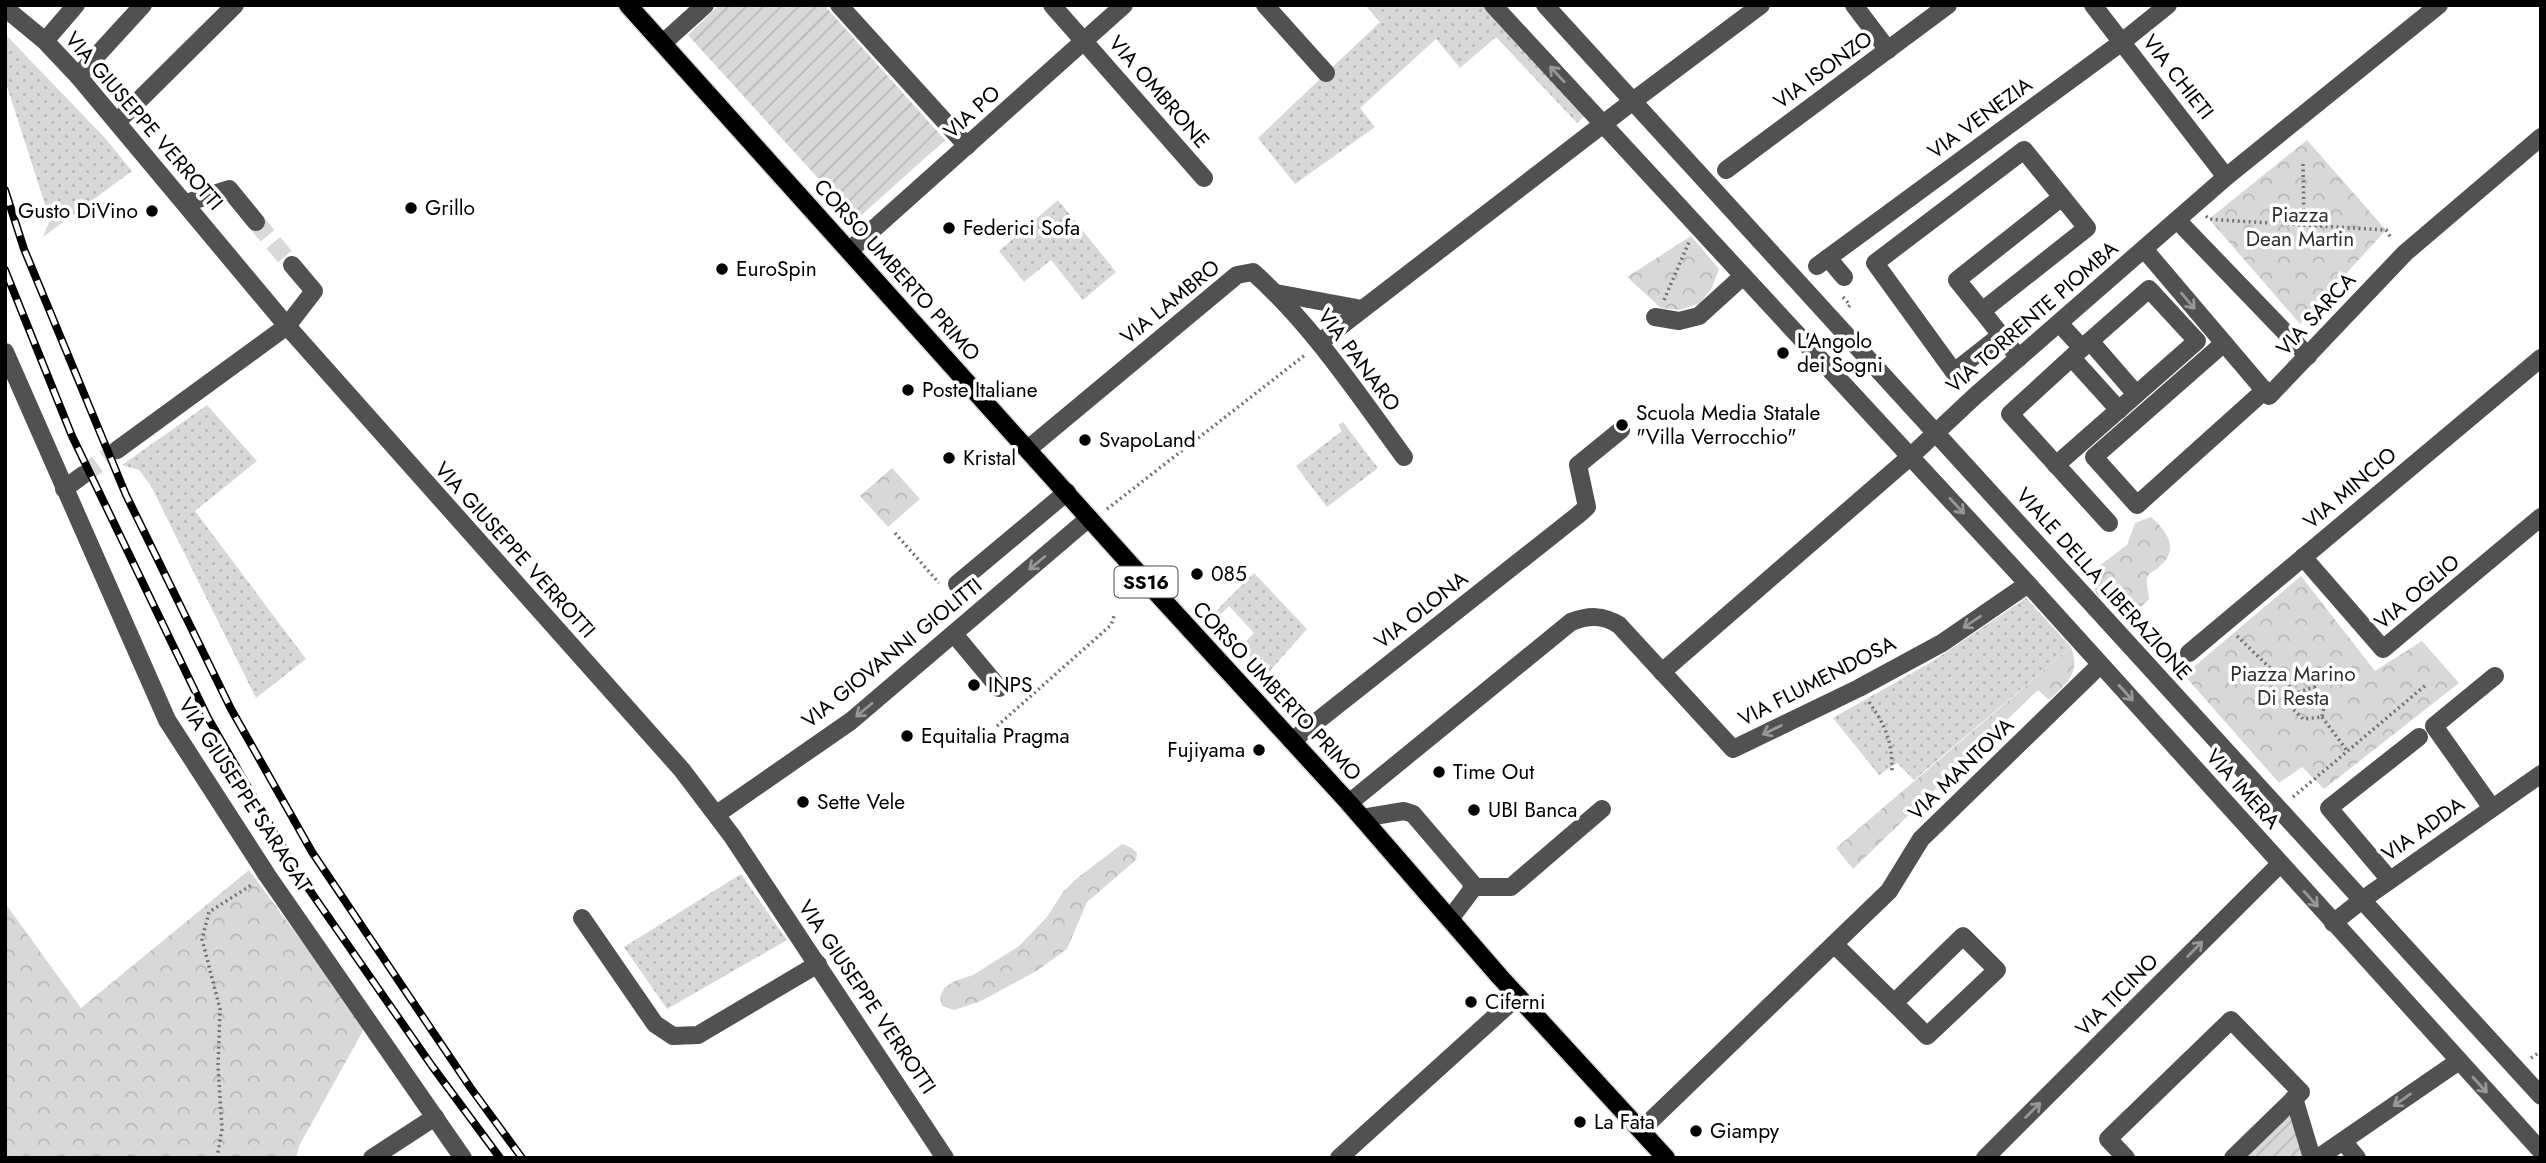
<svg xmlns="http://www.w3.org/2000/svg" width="2546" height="1163" font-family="Jost,sans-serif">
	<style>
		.grass { fill: url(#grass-dots); fill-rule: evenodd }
		.forest { fill: url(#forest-crowns) }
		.garden { fill: url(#garden-furrows) }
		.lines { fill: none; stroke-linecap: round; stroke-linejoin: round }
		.minor-tunnel { stroke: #d9d9d9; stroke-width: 18; stroke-dasharray: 18 9; stroke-linecap: butt }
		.major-casing { stroke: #dbdbdb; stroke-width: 21 }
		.path { stroke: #737373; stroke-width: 3.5; stroke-dasharray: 2 3.5; stroke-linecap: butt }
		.minor { stroke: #515151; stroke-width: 18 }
		.major { stroke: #000; stroke-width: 18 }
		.rail-casing { stroke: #000; stroke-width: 8 }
		.rail { stroke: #fff; stroke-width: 5; stroke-dasharray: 16; stroke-linecap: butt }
		.oneway { stroke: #979797 }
		.poi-dot { fill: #000; stroke: #fff; stroke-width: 2.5 }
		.labels { text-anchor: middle; stroke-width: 7; stroke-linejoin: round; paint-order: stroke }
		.shield { fill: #fff; stroke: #4c4c4c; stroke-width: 2 }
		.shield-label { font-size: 19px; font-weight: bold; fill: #000 }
		.street-label { font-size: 21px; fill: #000; stroke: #fff }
		.poi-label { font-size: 21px; fill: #000; stroke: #fff; text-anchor: start }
		.park-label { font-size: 21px; fill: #2f2f2f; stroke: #fff }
	</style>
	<defs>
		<pattern id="grass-dots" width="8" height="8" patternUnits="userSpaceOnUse" patternTransform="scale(1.75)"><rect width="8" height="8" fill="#d8d8d8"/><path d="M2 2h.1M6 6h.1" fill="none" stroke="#b8b8b8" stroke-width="1.8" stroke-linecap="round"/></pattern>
		<pattern id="forest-crowns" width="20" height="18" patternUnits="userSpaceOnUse" patternTransform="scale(1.75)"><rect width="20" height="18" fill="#d8d8d8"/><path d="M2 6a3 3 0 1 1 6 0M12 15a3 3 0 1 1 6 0" fill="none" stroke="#b8b8b8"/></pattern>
		<pattern id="garden-furrows" width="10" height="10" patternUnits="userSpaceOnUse" patternTransform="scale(1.75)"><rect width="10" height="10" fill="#d8d8d8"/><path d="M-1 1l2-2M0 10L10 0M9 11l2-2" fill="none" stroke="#b8b8b8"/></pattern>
	</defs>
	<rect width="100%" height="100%" fill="#fff"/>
	<!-- grass -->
	<g class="grass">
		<path d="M1365 5H1486L1587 114 1577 123 1496 37 1460 68 1436 39 1360 108 1375 127 1295 184 1258 138 1380 22Z"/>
		<path d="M5 34 105 138 132 171 43 237 50 220 5 80Z"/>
		<path d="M1058 200 1116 272 1083 300 1051 260 1024 282 999 251Z"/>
		<path d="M207 405 257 461 195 511 306 659 256 698 151 486 139 470 122 465Z"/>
		<path d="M1343 422 1378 468 1327 507 1296 466 1342 431 1338 425Z"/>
		<path d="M1254 573 1307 629 1267 674 1211 616ZM1229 606 1254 633 1242 645 1217 618Z"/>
		<path d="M2026 598 2071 647 1914 780 1897 763 1879 775 1833 718 1933 661Z"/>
		<path d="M741 874 787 940 667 1009 624 947Z"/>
	</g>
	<!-- forest -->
	<g class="forest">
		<path d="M2307 140 2386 230 2300 324 2209 219Z"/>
		<path d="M1691 236 1719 269 1712 288 1700 303 1680 310 1661 308 1627 277Z"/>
		<path d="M892 468 920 499 888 527 860 496Z"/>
		<path d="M2151 517C2168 532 2180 550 2159 567 2155 571 2149 572 2147 578 2146 584 2149 593 2149 599L2141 607 2122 597H2104L2097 595 2091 576 2095 569 2127 545 2135 523Z"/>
		<path d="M2301 576 2375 671 2422 641 2459 683 2324 789 2302 767 2279 783 2184 675Z"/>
		<path d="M2071 647C2081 673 2067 683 2049 700L2038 690 1853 869 1836 848Z"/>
		<path d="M1122 844 1132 848 1137 853 1136 860 1087 902 1067 949 1038 970 981 1001 954 1010 942 1006 940 997 944 988 955 981 973 975 1019 946 1047 917 1063 892 1076 879Z"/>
		<path d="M249 870 365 1027 299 1146 296 1158H5V903L81 1008Z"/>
	</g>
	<!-- garden -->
	<g class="garden">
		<path d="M719 5H824L945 140 856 220 688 35Z"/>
		<path d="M2292 1110 2304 1158H2242Z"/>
	</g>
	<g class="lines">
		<!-- minor-tunnel -->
		<g class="minor-tunnel">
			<path d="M256 222 292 265"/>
			<path d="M83 475 117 450"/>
		</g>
		<defs>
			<path id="major" d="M628 5 1131 565 1349 803 1500 977 1666 1158"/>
		</defs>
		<!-- major casing -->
		<use href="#major" class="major-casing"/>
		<!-- path -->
		<g class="path">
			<path d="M2303 164 2304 225"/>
			<path d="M2206 216 2209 219 2221 220 2386 230 2392 239"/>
			<path d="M1843 297 1850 305 1847 309"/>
			<path d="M1664 300 1689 242"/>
			<path d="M1107 509 1305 355"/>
			<path d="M895 533 939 583"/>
			<path d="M2237 636 2296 693"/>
			<path d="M2314 687 2326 698 2322 717 2303 719 2292 708 2296 693Z"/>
			<path d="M1869 702C1886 727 1892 740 1892 771"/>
			<path d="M2322 717 2348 752"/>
			<path d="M997 726 1111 625 1114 616"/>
			<path d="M2293 797 2427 684"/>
			<path d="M2531 1058 2541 1051"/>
			<path d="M217 1158 222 1129 218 1066 220 1009 202 939 209 912 253 884"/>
		</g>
		<!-- minor -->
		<g class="minor">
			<path d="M839 5 967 146"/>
			<path d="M1052 5 1204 178"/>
			<path d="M1265 5 1326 73"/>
			<path d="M1493 5 2028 584 2541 1151"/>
			<path d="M1545 5 2541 1096"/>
			<path d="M1854 5 1888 50"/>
			<path d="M2093 5 2226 177"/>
			<path d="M5 8 45 41 78 76 287 326 682 770 732 836 945 1158"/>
			<path d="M45 41 76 5"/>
			<path d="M663 43 705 5"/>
			<path d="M78 76 143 5"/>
			<path d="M117 122 235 5"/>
			<path d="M1726 170 1948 5"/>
			<path d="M186 203 229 189 256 222"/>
			<path d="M2177 220 2308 356"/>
			<path d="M2144 249 2269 396 2405 253 2541 137"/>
			<path d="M849 251 1124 5"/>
			<path d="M1828 258 1844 277"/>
			<path d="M1817 266 2122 42 2168 5"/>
			<path d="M1276 293 1362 309"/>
			<path d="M1982 311 1957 280 2062 197 2087 228 1982 311 2019 358"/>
			<path d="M1655 317 1679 321 1699 316 1743 276"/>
			<path d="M2059 323 2082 348 2010 414 2109 523"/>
			<path d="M2001 335 1954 372 1875 263 2024 150 2062 197"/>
			<path d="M2090 341 2136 394"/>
			<path d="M1320 342 1633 101 1761 5"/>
			<path d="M2224 343 2094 457 2137 505 2265 390"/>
			<path d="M5 352 167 720 267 875 463 1158"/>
			<path d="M2072 358 2119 410"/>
			<path d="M1028 449 1237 275 1253 272C1313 326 1357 393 1404 457"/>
			<path d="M117 450 287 326 314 291 292 265"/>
			<path d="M2056 465 2197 341 2149 289 2082 348"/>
			<path d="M64 489 83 475"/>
			<path d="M2303 557 2383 649 2541 517"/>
			<path d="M957 584 1067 492"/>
			<path d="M954 634 999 688"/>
			<path d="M2189 653 2541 358"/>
			<path d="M1662 672 1911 456 1975 396 2226 177 2439 5"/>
			<path d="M1292 741 1578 515 1587 507 1578 465 1621 430"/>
			<path d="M1349 803 1571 622C1589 615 1603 615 1619 625L1733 749 1859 688 1942 643 2028 584"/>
			<path d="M2492 808 2434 726 2495 676"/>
			<path d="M717 814 851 721 1089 518"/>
			<path d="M1362 818 1404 811 1413 814 1472 883 1471 891 1450 919"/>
			<path d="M2390 880 2329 808 2419 737"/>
			<path d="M1472 887H1511L1602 809"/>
			<path d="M582 918 655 1024 673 1036 698 1035 818 964"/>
			<path d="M2333 923 2362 900 2541 774"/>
			<path d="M1963 936 1997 970 1927 1036 1894 1003Z"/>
			<path d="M1834 944 1894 1003"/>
			<path d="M2294 1098 2312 1158"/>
			<path d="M1641 1130 1889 891 1921 839 2100 665"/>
			<path d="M2343 1141 2357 1158"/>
			<path d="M372 1158 435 1117"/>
			<path d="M1339 1158 1518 996"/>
			<path d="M1985 1158 2280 864"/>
			<path d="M2126 1158 2108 1139 2231 1020 2301 1092 2233 1158"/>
			<path d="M2318 1158 2459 1061"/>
		</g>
		<!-- major -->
		<use href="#major" class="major"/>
		<defs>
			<g id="rail">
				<path d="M5 190 24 249 126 495 231 709 312 852 470 1087 522 1158"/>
				<path d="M5 270 72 436 208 718 297 872 432 1066 500 1158"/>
			</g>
		</defs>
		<!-- rail casing -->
		<use href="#rail" class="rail-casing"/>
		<!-- rail -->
		<use href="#rail" class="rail"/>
	</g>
	<!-- one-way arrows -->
	<defs><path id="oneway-shaft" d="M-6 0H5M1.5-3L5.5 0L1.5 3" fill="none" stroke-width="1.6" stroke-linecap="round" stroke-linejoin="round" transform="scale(1.75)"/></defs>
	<g class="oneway">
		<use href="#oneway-shaft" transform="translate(1557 74) rotate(-133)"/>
		<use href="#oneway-shaft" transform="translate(2188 301) rotate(50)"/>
		<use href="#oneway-shaft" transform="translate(1957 506) rotate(47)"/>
		<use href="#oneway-shaft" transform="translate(1037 563) rotate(140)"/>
		<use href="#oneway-shaft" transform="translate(1972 622) rotate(146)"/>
		<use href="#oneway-shaft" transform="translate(2126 693) rotate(48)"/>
		<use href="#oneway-shaft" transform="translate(864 710) rotate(140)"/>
		<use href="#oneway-shaft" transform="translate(1772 730) rotate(154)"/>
		<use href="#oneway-shaft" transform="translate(2311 899) rotate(48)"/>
		<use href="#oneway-shaft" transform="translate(2195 949) rotate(-45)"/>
		<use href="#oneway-shaft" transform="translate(2480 1085) rotate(48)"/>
		<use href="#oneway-shaft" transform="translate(2402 1100) rotate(145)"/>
		<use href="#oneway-shaft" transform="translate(2033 1110) rotate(-45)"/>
	</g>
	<!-- markers -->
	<g class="poi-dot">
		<circle cx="411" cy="208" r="7"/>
		<circle cx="152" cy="211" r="7"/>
		<circle cx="949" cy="228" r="7"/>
		<circle cx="722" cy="269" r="7"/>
		<circle cx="1783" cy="353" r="7"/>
		<circle cx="908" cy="390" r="7"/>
		<circle cx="1622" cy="425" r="7"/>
		<circle cx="1085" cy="440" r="7"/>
		<circle cx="949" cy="458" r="7"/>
		<circle cx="1197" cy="574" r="7"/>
		<circle cx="974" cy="685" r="7"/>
		<circle cx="907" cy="736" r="7"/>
		<circle cx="1259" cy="750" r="7"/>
		<circle cx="1439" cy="772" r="7"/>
		<circle cx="803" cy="802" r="7"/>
		<circle cx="1474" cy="810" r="7"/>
		<circle cx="1471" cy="1002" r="7"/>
		<circle cx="1580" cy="1122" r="7"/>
		<circle cx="1696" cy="1131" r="7"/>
	</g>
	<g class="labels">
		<!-- shield labels -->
		<rect class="shield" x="1114.5" y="566.5" width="63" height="31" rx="5"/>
		<g class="shield-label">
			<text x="1146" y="589">SS16</text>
		</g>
		<!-- street labels -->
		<g class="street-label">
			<text transform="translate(1823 70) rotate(-36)" y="7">VIA ISONZO</text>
			<text transform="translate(2178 77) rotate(52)" y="7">VIA CHIETI</text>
			<text transform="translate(1159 92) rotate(49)" y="7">VIA OMBRONE</text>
			<text transform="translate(972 112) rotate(-42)" y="7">VIA PO</text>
			<text transform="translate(1980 118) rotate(-36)" y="7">VIA VENEZIA</text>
			<text transform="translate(144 121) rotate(49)" y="7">VIA GIUSEPPE VERROTTI</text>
			<text transform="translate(897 270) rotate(48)" y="7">CORSO UMBERTO PRIMO</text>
			<text transform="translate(1170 302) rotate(-39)" y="7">VIA LAMBRO</text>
			<text transform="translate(2316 314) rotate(-47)" y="7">VIA SARCA</text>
			<text transform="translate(2032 317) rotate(-41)" y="7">VIA TORRENTE PIOMBA</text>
			<text transform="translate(1359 360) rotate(53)" y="7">VIA PANARO</text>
			<text transform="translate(2350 488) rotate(-40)" y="7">VIA MINCIO</text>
			<text transform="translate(515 550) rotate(48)" y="7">VIA GIUSEPPE VERROTTI</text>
			<text transform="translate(2104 584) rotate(48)" y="7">VIALE DELLA LIBERAZIONE</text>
			<text transform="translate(2417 592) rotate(-40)" y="7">VIA OGLIO</text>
			<text transform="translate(1421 610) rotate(-38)" y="7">VIA OLONA</text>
			<text transform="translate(892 653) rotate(-39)" y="7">VIA GIOVANNI GIOLITTI</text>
			<text transform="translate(1817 681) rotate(-27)" y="7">VIA FLUMENDOSA</text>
			<text transform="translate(1277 691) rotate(47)" y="7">CORSO UMBERTO PRIMO</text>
			<text transform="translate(1961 769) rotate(-44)" y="7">VIA MANTOVA</text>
			<text transform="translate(2243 789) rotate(48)" y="7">VIA IMERA</text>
			<text transform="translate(245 795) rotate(57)" y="7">VIA GIUSEPPE SARAGAT</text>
			<text transform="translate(2423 829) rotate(-35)" y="7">VIA ADDA</text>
			<text transform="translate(2117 995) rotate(-45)" y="7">VIA TICINO</text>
			<text transform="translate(867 997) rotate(56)" y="7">VIA GIUSEPPE VERROTTI</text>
		</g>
		<!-- poi labels -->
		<g class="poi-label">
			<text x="425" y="215">Grillo</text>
			<text x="138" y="218" text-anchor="end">Gusto DiVino</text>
			<text x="963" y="235">Federici Sofa</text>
			<text x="736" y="276">EuroSpin</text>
			<text x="1797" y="348">L'Angolo<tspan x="1797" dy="24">dei Sogni</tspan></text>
			<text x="922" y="397">Poste Italiane</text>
			<text x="1636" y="420">Scuola Media Statale<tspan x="1636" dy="24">"Villa Verrocchio"</tspan></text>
			<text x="1099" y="447">SvapoLand</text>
			<text x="963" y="465">Kristal</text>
			<text x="1211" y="581">085</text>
			<text x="988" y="692">INPS</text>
			<text x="921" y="743">Equitalia Pragma</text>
			<text x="1245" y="757" text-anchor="end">Fujiyama</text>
			<text x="1453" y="779">Time Out</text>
			<text x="817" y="809">Sette Vele</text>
			<text x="1488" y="817">UBI Banca</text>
			<text x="1485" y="1009">Ciferni</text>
			<text x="1594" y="1129">La Fata</text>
			<text x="1710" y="1138">Giampy</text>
		</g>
		<!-- park labels -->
		<g class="park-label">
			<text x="2300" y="222">Piazza<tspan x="2300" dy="24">Dean Martin</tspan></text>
			<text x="2293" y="681">Piazza Marino<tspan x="2293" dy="24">Di Resta</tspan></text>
		</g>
	</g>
	<!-- border -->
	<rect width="2546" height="1163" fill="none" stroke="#000000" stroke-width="14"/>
</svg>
